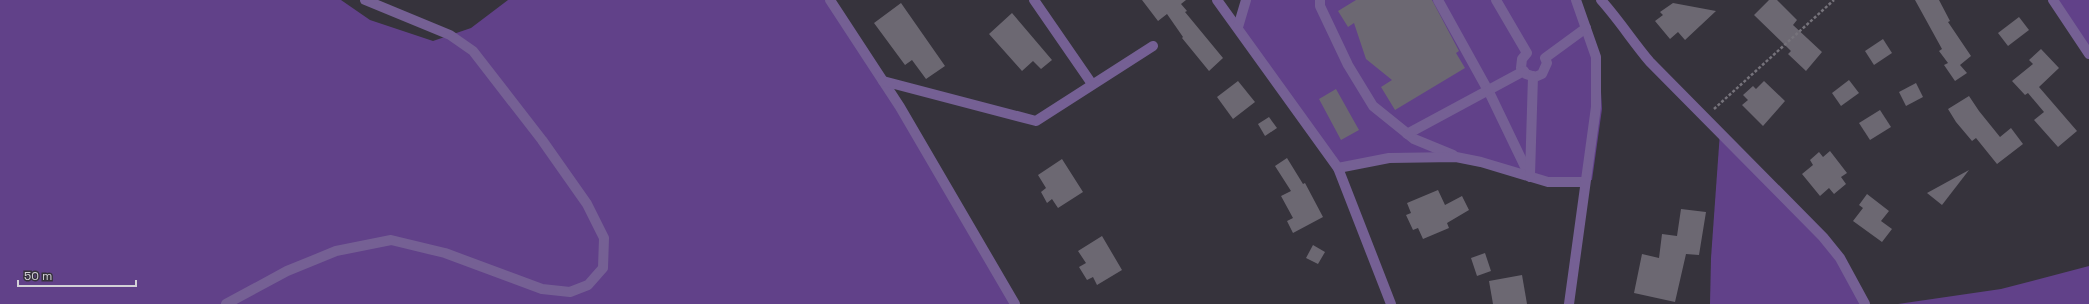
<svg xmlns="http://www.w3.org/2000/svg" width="2089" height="304" font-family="'Space Grotesk',sans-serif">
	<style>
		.green { fill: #614189 }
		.building { fill: #6c6872 }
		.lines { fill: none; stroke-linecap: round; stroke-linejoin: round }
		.path { stroke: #76737b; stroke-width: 2.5; stroke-dasharray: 3 2; stroke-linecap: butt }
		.minor { stroke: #756094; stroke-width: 10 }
	</style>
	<rect width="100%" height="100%" fill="#36333c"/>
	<!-- green -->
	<g class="green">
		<path d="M0 0H341L370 20 433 41 471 28 508 0H830L1015 304H0Z"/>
		<path d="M1246 0H1578L1599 57 1602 109 1592 180 1548 182 1481 162 1389 158 1338 168 1238 27Z"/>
		<path d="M2053 0H2089V54Z"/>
		<path d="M1720 132 1823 237 1865 304H1710L1711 258Z"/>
		<path d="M2089 266V304H1898L2001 289Z"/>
	</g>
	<!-- building -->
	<g class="building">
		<path d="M1142 0H1186L1181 4 1187 11 1185 12 1223 58 1209 71 1182 38 1183 37 1167 14 1158 21Z"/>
		<path d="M1356 0H1432L1459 51 1456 53 1465 68 1395 110 1381 87 1392 80 1366 59 1354 23 1348 27 1338 11Z"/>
		<path d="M1769 0H1777L1797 20 1793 25 1822 52 1806 71 1788 54 1791 51 1754 15Z"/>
		<path d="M1915 0H1939L1950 21 1948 22 1971 56 1960 65 1967 73 1955 81 1944 65 1948 63 1939 51 1942 49Z"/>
		<path d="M901 3 945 66 926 79 912 60 905 65 874 23Z"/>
		<path d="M1673 3 1716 11 1685 40 1678 32 1670 39 1655 21 1663 15 1660 12Z"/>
		<path d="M1012 13 1052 60 1041 69 1033 61 1022 71 989 34Z"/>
		<path d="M2019 17 2029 30 2008 46 1998 33Z"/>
		<path d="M1883 39 1892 53 1874 65 1865 51Z"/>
		<path d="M2041 49 2059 68 2039 87 2077 131 2058 147 2034 120 2044 112 2028 93 2025 95 2012 81 2033 64 2029 60Z"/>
		<path d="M1849 80 1859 93 1841 106 1832 93Z"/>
		<path d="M1238 81 1255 102 1233 119 1217 97Z"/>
		<path d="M1764 81 1785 101 1763 126 1742 105 1748 100 1743 95 1753 86 1756 89Z"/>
		<path d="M1916 83 1923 97 1906 106 1899 92Z"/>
		<path d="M1336 89 1359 130 1341 140 1319 99Z"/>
		<path d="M1969 96 1979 111 2000 137 2011 128 2023 144 1997 164 1976 138 1972 141 1956 122 1948 109Z"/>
		<path d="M1880 110 1891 127 1870 140 1859 123Z"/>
		<path d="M1269 117 1277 128 1265 136 1258 124Z"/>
		<path d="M1830 151 1847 173 1841 177 1846 184 1834 194 1829 188 1820 196 1802 174 1813 165 1810 160 1819 152 1823 157Z"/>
		<path d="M1287 158 1303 184 1305 183 1323 217 1293 233 1287 221 1293 218 1281 196 1291 191 1275 166Z"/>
		<path d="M1062 159 1083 192 1058 208 1052 199 1047 203 1041 192 1046 188 1038 175Z"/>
		<path d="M1969 170 1942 205 1927 193Z"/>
		<path d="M1438 190 1445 205 1462 196 1469 210 1447 223 1449 228 1423 239 1418 228 1413 230 1406 215 1411 213 1407 203Z"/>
		<path d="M1867 194 1889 211 1881 221 1892 229 1882 242 1853 221 1863 208 1859 205Z"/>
		<path d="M1681 209 1706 212 1699 255 1686 254 1675 302 1634 293 1642 254 1659 258 1662 234 1677 236Z"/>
		<path d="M1102 236 1122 270 1097 285 1093 277 1087 280 1079 267 1086 263 1078 251Z"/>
		<path d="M1313 245 1325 252 1318 264 1306 258Z"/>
		<path d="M1485 253 1491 271 1477 276 1471 258Z"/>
		<path d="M1522 275 1527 304H1493L1489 281Z"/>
	</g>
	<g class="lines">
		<!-- path -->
		<path class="path" d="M1714 109 1834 0"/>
		<!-- minor -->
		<g class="minor">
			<path d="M830 0 900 107 1015 304"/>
			<path d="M1034 0 1092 84"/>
			<path d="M1217 0 1338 168 1391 304"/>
			<path d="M1320 0V6L1348 65 1373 106 1414 139 1453 155"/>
			<path d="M1438 0 1490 94 1530 177"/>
			<path d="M1496 0 1527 53 1522 59 1521 68 1526 74 1535 77 1542 74 1547 63 1545 58 1586 28"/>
			<path d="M1601 0C1619 20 1633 42 1650 62L1823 237 1840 258 1865 304"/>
			<path d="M2053 0 2089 54"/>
			<path d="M1238 27 1246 0"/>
			<path d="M883 81 1036 121 1153 46"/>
			<path d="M1407 134 1524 71"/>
			<path d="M1338 168 1389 158 1456 157 1481 162 1548 182H1585"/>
			<path d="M1530 175 1533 76"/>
			<path d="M226 304 287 271 336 251 391 240 445 253 542 289 570 292 588 285 603 268 604 238 587 204 542 140 473 51 450 35 365 0"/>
			<path d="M1569 304 1596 107V57L1576 0"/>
		</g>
	</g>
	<!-- scale -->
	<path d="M18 280v6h118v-6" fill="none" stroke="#d3d1d7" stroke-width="2"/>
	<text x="24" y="280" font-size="12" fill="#d3d1d7" stroke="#36333c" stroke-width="3" paint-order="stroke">50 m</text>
</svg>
